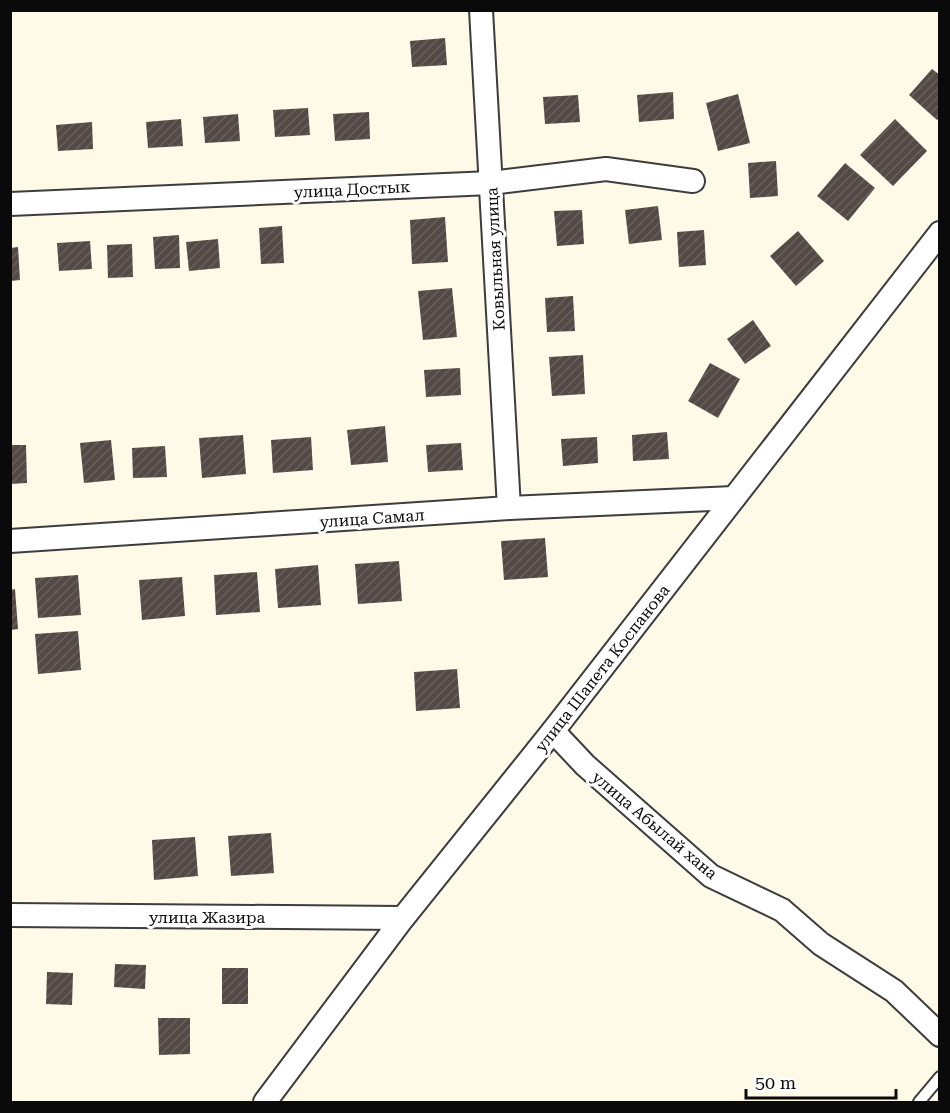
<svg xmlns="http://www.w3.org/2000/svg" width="950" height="1113" font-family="'Roboto Serif',serif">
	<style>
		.building { fill: url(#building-hatch) }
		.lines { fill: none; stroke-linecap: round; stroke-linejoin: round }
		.service-casing { stroke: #3d3d3d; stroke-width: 14 }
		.minor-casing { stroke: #3d3d3d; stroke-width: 26 }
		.service { stroke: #fff; stroke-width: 10 }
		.minor { stroke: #fff; stroke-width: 22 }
		.labels { text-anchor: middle; stroke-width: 6; stroke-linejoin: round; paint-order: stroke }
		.street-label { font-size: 16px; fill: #0a0a0a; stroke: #fff }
	</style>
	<defs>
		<pattern id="building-hatch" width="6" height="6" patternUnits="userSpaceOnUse" patternTransform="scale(1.5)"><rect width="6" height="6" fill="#534a46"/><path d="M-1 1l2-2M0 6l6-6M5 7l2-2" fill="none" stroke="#67605c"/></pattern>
	</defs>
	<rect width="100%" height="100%" fill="#fff9e7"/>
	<!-- building -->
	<g class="building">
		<path d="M445 38 447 65 412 67 410 41Z"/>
		<path d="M932 69 940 75V117L937 120 909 95Z"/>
		<path d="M673 92 674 119 639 122 637 95Z"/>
		<path d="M738 94 750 143 718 151 706 103Z"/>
		<path d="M578 95 580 122 545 124 543 97Z"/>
		<path d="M308 108 310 135 275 137 273 110Z"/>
		<path d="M369 112 370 139 335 141 333 114Z"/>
		<path d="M238 114 240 141 205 143 203 117Z"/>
		<path d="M181 119 183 146 148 148 146 122Z"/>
		<path d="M895 119 927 151 893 186 860 155Z"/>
		<path d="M92 122 93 149 58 151 56 125Z"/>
		<path d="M776 161 778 196 750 198 748 163Z"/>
		<path d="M845 163 875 188 848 221 817 196Z"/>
		<path d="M658 206 662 240 629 244 625 210Z"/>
		<path d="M582 210 584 244 557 246 554 211Z"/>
		<path d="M445 217 448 262 412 264 410 220Z"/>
		<path d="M282 226 284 263 261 264 259 228Z"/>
		<path d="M704 230 706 265 679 267 677 232Z"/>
		<path d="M798 231 824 261 796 286 770 256Z"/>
		<path d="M179 235 180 268 155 269 153 237Z"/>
		<path d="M218 239 220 268 189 271 186 242Z"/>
		<path d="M90 241 92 269 59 271 57 243Z"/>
		<path d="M132 244 133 277 108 278 107 245Z"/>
		<path d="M18 247 20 280 10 281V248Z"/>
		<path d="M452 288 457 337 423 340 418 291Z"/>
		<path d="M573 296 575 331 547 332 545 298Z"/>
		<path d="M753 320 771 346 745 364 727 339Z"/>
		<path d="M583 355 585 394 552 396 549 357Z"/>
		<path d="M710 363 740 379 718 418 688 401Z"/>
		<path d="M460 368 461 395 426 397 424 370Z"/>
		<path d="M385 426 388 462 351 465 347 430Z"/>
		<path d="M667 432 669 459 633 461 632 435Z"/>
		<path d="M243 435 246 474 202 478 199 438Z"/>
		<path d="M311 437 313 470 273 473 271 440Z"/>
		<path d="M597 437 598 463 563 466 561 439Z"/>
		<path d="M111 440 115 480 84 483 80 443Z"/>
		<path d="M461 443 463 470 428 472 426 445Z"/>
		<path d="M10 445H26L27 483 10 484Z"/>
		<path d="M165 446 167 477 133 478 132 448Z"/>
		<path d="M545 538 548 577 504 580 501 541Z"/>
		<path d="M399 561 402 601 358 604 355 564Z"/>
		<path d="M318 565 321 605 278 608 275 569Z"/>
		<path d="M257 572 260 612 216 615 214 575Z"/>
		<path d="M78 575 81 615 38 618 35 578Z"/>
		<path d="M182 577 185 616 142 620 139 580Z"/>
		<path d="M15 589 18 629 10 630V590Z"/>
		<path d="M78 631 81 670 38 674 35 634Z"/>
		<path d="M457 669 460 708 416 711 414 672Z"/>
		<path d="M271 833 274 873 231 876 228 836Z"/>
		<path d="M195 837 198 876 154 880 152 840Z"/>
		<path d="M115 964 146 965 145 989 114 987Z"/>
		<rect x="222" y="968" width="26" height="36"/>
		<path d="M47 972 73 973 72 1005 46 1004Z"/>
		<path d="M158 1018H190V1054L159 1055Z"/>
	</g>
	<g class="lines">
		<defs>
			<path id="service" d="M919 1102 940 1077"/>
			<g id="minor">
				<path d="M481 10 509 508"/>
				<path d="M10 204 491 183 606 169 693 181"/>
				<path d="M10 541 509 508 734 498"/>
				<path d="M553 731 585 765 711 876 782 910 821 944 894 991 940 1035"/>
				<path d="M10 915 403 918"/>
				<path d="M265 1102 403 918 553 731 940 233"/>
			</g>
		</defs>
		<!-- service casing -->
		<use href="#service" class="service-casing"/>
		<!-- minor casing -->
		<use href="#minor" class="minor-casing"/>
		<!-- service -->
		<use href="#service" class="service"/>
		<!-- minor -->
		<use href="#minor" class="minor"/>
	</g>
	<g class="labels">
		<!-- street labels -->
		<g class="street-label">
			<text transform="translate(352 189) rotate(-3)" y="6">улица Достык</text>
			<text transform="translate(495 259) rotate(-93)" y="6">Ковыльная улица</text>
			<text transform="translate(372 518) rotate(-4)" y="6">улица Самал</text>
			<text transform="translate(602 668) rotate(-52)" y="6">улица Шапета Коспанова</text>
			<text transform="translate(655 825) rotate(40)" y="6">улица Абылай хана</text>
			<text x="207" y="923">улица Жазира</text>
		</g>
	</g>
	<!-- border -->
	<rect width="950" height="1113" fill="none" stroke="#0a0a0a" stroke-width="24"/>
	<!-- scale -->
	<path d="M746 1089v9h150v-9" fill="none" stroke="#0a0a0a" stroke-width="3"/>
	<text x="755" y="1089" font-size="18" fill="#0a0a0a" stroke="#ffffff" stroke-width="4.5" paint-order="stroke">50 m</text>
</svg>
